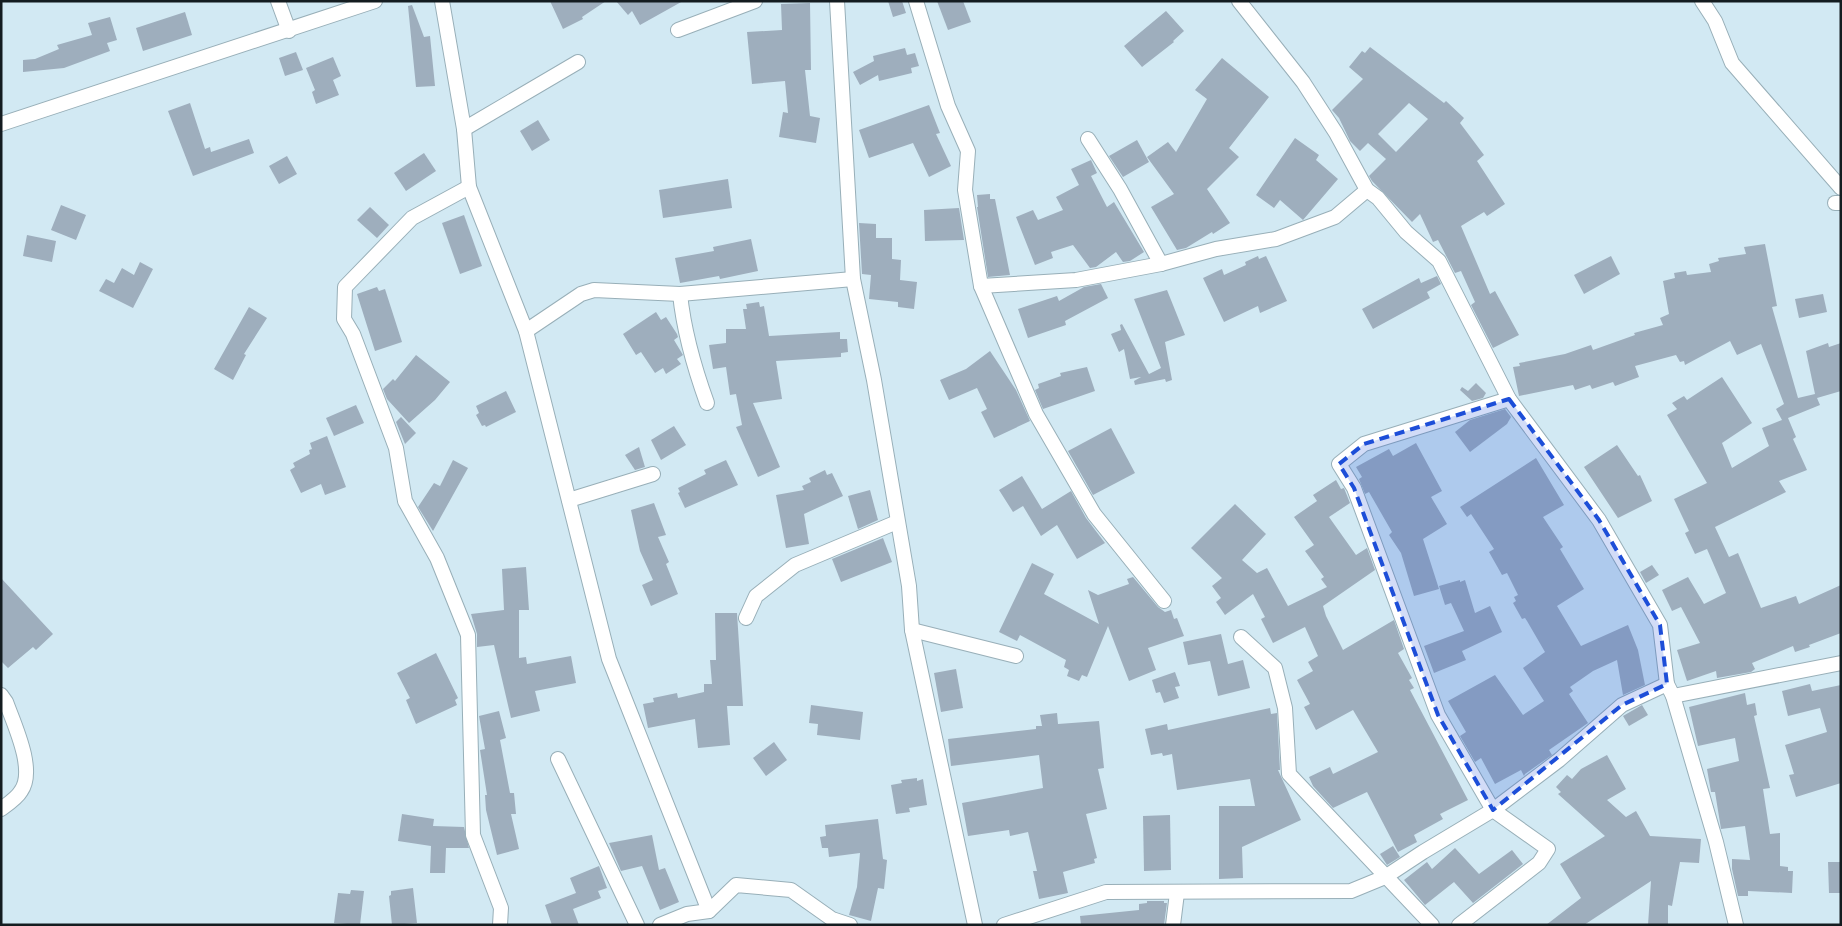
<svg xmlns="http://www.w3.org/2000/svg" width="1842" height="926" font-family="Signika,sans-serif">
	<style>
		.building { fill: #9eaebd; fill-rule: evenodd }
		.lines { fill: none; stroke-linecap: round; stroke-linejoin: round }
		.minor-casing { stroke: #98afb8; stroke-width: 16 }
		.minor { stroke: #fff; stroke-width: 14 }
		.marked { fill: #1d4ed8; fill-opacity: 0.2; stroke: #1d4ed8; stroke-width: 4; stroke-dasharray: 10 6; stroke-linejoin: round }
	</style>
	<rect width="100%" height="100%" fill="#d2e9f3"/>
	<!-- building -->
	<g class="building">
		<path d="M550 1H606L582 17 583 19 563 29Z"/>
		<path d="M616 1H683L640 25 632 11 628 15Z"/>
		<path d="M888 1H902L906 13 893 17Z"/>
		<path d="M937 1H963L971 22 948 30Z"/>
		<path d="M810 3 811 70H805L810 116 820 118 816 143 779 137 783 112 788 113 785 81 752 84 747 32 782 30 781 4Z"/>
		<path d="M412 5 424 37 430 36 435 86 416 87 408 6Z"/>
		<path d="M1166 11 1184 31 1173 41 1174 42 1142 67 1124 46Z"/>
		<path d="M185 12 192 35 143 51 136 28Z"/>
		<path d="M110 17 117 40 107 43 110 51 64 68 23 72V60L35 59 59 49 57 45 92 35 88 23Z"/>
		<path d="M1370 47 1444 103 1446 101 1464 118 1460 123 1484 155 1477 161 1505 204 1487 216 1484 212 1461 226 1490 294 1495 291 1519 335 1493 348 1471 305 1475 302 1461 271 1455 273 1438 240 1433 242 1420 214 1412 222 1372 181 1369 176 1386 159 1368 143 1360 151 1350 141 1339 118 1332 110 1363 79 1349 67 1362 51 1365 53ZM1409 103 1428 119 1396 152 1378 134Z"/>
		<path d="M905 48 907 55 915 53 919 66 911 68 912 73 879 81 878 75 860 85 853 72 874 61 873 56Z"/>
		<path d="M296 52 303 70 285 76 279 58Z"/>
		<path d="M333 57 341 76 333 80 339 95 316 104 312 92 315 90 306 68Z"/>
		<path d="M1222 58 1269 97 1229 148 1239 157 1207 189 1230 223 1213 234 1212 232 1186 248 1177 250 1151 207 1174 194 1147 157 1168 142 1176 152 1207 99 1195 90Z"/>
		<path d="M190 103 205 149 210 147 211 152 249 139 254 153 193 176 168 111Z"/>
		<path d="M929 105 940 133 936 134 951 166 929 177 913 143 869 158 859 130Z"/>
		<path d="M538 120 550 140 532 151 520 131Z"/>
		<path d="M1295 138 1319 155 1316 160 1338 179 1303 220 1280 200 1274 208 1256 195Z"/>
		<path d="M1137 140 1149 162 1123 177 1109 156Z"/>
		<path d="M424 153 436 171 406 191 394 173Z"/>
		<path d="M287 156 297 174 279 184 269 166Z"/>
		<path d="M1091 160 1097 173 1091 176 1107 207 1114 202 1144 252 1130 261 1123 262 1116 252 1096 267 1090 268 1073 245 1051 252 1053 258 1035 265 1016 217 1033 210 1038 220 1063 210 1056 197 1079 185 1071 169Z"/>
		<path d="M728 179 732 208 663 218 659 190Z"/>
		<path d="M990 194V199H995L1010 275 988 277 977 207H978L977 195Z"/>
		<path d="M61 205 86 215 76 240 51 230Z"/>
		<path d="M370 207 389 225 377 238 357 220Z"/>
		<path d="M959 208 964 240 925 241 924 210Z"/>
		<path d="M464 215 482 266 460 274 442 223Z"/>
		<path d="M859 223 876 224V238H892V259L901 260 900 280 917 282 914 309 898 307V302L869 299 871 275 862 274Z"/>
		<path d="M27 235 56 241 52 262 23 256Z"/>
		<path d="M751 239 758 271 720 279 719 276 680 283 675 258 714 251 713 247Z"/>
		<path d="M1765 244 1777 306 1772 307 1798 398 1815 394 1806 351 1828 343 1829 347 1841 343V391L1817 398 1820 405 1788 418 1796 437 1793 439 1807 470 1779 481 1786 492 1715 527 1729 557 1738 553 1761 608 1796 596 1799 604 1841 585V633L1809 645 1810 647 1795 652 1793 646 1752 663 1755 669 1751 672 1717 678 1716 671 1687 681 1677 650 1700 643 1681 607 1672 611 1662 590 1688 577 1704 604 1726 593 1707 549 1695 554 1685 533 1689 531 1674 499 1707 483 1667 415 1677 409 1672 403 1684 396 1687 400 1722 377 1752 423 1722 443 1732 468 1769 446 1762 428 1782 420 1776 409 1784 404 1761 344 1737 355 1730 341 1685 365 1684 361 1680 362 1676 355 1635 366 1639 377 1615 386 1613 382 1592 389 1590 385 1575 390 1573 385 1519 396 1513 367 1520 366 1519 363 1565 354 1591 345 1593 350 1635 335 1634 333 1663 325 1660 318 1669 314 1663 281 1675 278 1674 273 1686 271 1687 275 1711 272 1709 264 1719 261 1718 258 1746 254 1744 247Z"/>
		<path d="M1258 256 1259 259 1266 256 1287 301 1260 313 1258 306 1224 322 1203 278 1222 269 1224 275 1246 265 1245 262Z"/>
		<path d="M1611 256 1620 274 1584 294 1574 275Z"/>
		<path d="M140 262 153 269 133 308 99 291 106 279 114 283 122 268 134 275Z"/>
		<path d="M1437 276 1441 284 1427 292 1430 298 1373 329 1362 309 1419 278 1421 283Z"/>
		<path d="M1101 284 1108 298 1065 321 1066 325 1028 338 1018 309 1057 296 1059 301 1084 287Z"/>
		<path d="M377 287 379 291 385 289 402 342 375 351 357 294Z"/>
		<path d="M1167 290 1185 335 1165 342 1172 380 1166 382 1165 379 1135 385 1134 381 1141 377 1130 379 1124 349 1119 352 1111 334 1121 330 1120 325 1122 324 1149 374 1161 368 1134 299Z"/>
		<path d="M1823 294 1827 312 1799 318 1795 299Z"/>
		<path d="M759 302 760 307 764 306 769 336 840 332V339H847L848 352 841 353V357L776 361 782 399 753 403 780 467 758 477 736 427 742 425 736 394 730 395 726 367 713 369 709 345 726 343V329H746L743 309H747L746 304Z"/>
		<path d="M249 307 267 318 244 354 246 355 233 380 214 369Z"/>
		<path d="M656 312 661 320 666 317 677 334 678 337 674 340 683 355 677 359 681 364 666 374 663 368 655 373 641 352 636 355 623 334Z"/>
		<path d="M990 351 1016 390 1030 421 994 438 981 412 987 409 977 388 949 400 940 380 966 369Z"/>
		<path d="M416 355 450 382 435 400 409 423 387 399 383 389 393 379 395 381Z"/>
		<path d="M1087 367 1095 391 1043 409 1035 390 1039 388 1038 384 1061 376 1060 373Z"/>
		<path d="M1476 383 1486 393 1483 398 1472 401 1460 390 1462 387 1468 391Z"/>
		<path d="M506 391 516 412 486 427 485 425 482 426 476 415 479 413 476 406Z"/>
		<path d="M356 405 364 423 334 436 326 418Z"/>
		<path d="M1505 409 1511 417 1507 424 1470 452 1455 432 1470 420Z"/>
		<path d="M401 417 416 433 405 444 396 422Z"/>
		<path d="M674 426 686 445 661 460 651 440Z"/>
		<path d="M1111 428 1135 473 1093 495 1068 451Z"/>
		<path d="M327 436 346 487 325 495 321 484 301 493 290 470 295 467 293 463 310 454 309 450 312 449 310 443Z"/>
		<path d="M1416 443 1442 491 1431 497 1447 524 1423 539 1439 589 1414 596 1401 553 1389 535 1392 532 1369 492 1365 494 1359 479 1362 477 1356 467 1389 449 1393 456Z"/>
		<path d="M1617 445 1638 476 1640 475 1652 501 1618 518 1584 467Z"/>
		<path d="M639 447 645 467 635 470 625 455Z"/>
		<path d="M1536 458 1564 505 1543 517 1563 547 1560 549 1584 589 1557 606 1581 646 1628 625 1638 650 1645 685 1623 695 1617 660 1593 671 1570 687 1573 691 1569 694 1588 723 1549 750 1552 755 1525 774 1524 776 1521 770 1495 784 1481 758 1475 762 1460 736 1466 732 1448 701 1495 675 1523 715 1544 701 1523 668 1545 652 1527 621 1525 618 1522 619 1513 603 1516 601 1514 597 1518 595 1507 573 1502 575 1489 552 1494 549 1471 514 1467 517 1460 507Z"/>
		<path d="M453 460 468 468 433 531 418 507 434 483 440 486Z"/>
		<path d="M726 460 738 485 685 508 678 493 680 492 678 488 706 474 704 470Z"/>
		<path d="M825 470 827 475 832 473 843 496 804 514 809 544 786 548 776 495 804 490 802 486 811 482 809 478Z"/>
		<path d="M1022 476 1042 509 1071 491 1086 518 1105 543 1077 559 1057 525 1041 536 1023 506 1013 512 999 490Z"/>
		<path d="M1336 480 1341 489 1344 488 1350 503 1329 517 1356 555 1367 548 1375 570 1323 606 1326 616 1343 650 1394 620 1404 649 1398 653 1412 678 1409 680 1414 688 1410 690 1468 800 1440 814 1443 819 1414 835 1417 842 1398 852 1367 792 1333 808 1313 786 1309 777 1330 767 1333 774 1378 752 1353 710 1316 730 1304 707 1310 704 1297 680 1313 671 1308 662 1318 656 1305 627 1273 643 1261 619 1265 617 1253 594 1225 615 1216 602 1221 598 1212 586 1222 578 1191 548 1235 504 1266 534 1242 560 1257 573 1267 568 1288 606 1327 587 1321 579 1324 577 1305 551 1314 545 1294 517 1317 501 1313 495Z"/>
		<path d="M870 490 878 520 858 529 848 496Z"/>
		<path d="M654 503 666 535 658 537 669 562 666 564 678 594 651 606 642 585 653 580 640 551 631 510Z"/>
		<path d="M883 538 892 562 841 582 832 559Z"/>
		<path d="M1032 563 1054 574 1044 594 1099 624 1088 590 1098 595 1129 584 1127 579 1133 577 1158 607 1165 612 1171 610 1174 619 1177 618 1184 636 1148 648 1156 670 1129 681 1108 626 1087 677 1082 675 1079 681 1067 676 1069 670 1064 667 1066 660 1020 635 1017 641 999 632Z"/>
		<path d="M1652 565 1659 575 1646 583 1640 572Z"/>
		<path d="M526 567 529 610H519V658L526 657 527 664 571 656 576 683 535 691 540 711 511 718 494 645 477 647V634L471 614 504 610 502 569Z"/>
		<path d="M1 578 53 634 36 650 33 647 8 668 1 661Z"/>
		<path d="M1460 580V582L1465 580 1475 613 1490 606 1502 632 1462 651 1466 660 1434 673 1424 646 1464 631 1451 603 1445 605 1439 586Z"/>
		<path d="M715 613H737L743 706H727L730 745 698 748 695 719 648 728 643 704 654 702 653 698 677 693 678 698 704 692V684H712L710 660H716Z"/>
		<path d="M1221 634 1228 664 1243 660 1250 688 1218 696 1210 661 1188 665 1183 642Z"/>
		<path d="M436 653 458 698 455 700 457 705 416 724 406 700 410 698 397 673Z"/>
		<path d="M956 669 963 708 941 712 934 673Z"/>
		<path d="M1175 672 1180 686 1175 687 1179 698 1164 703 1160 692 1156 693 1152 680Z"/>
		<path d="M1810 684 1812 691 1841 685V783L1796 797 1789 775 1794 774 1785 745 1827 732 1820 708 1788 716 1782 691Z"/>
		<path d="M1745 693 1747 705 1755 703 1757 715 1754 716 1770 788 1763 789 1770 834 1780 833V866L1788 867V871H1793L1792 893 1748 891V896H1738L1732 869V859L1750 860 1745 826 1721 829 1715 792H1711L1707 769 1739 761 1735 738 1698 746 1689 707Z"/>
		<path d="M811 705 863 712 860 740 817 735 818 724 809 723Z"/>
		<path d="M1642 705 1648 715 1629 726 1623 716Z"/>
		<path d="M1270 708 1271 714 1277 713 1280 770H1278L1301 820 1242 847 1243 878 1219 879V806H1255L1250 779 1177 790 1172 754 1163 756 1162 753 1151 755 1145 729 1167 724 1168 730Z"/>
		<path d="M499 711 506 738 500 740 510 793H514L516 814H511L519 849 497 855 486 810 485 795H487L480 750 485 749 479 716Z"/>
		<path d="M1057 713 1058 724 1099 721 1104 768 1098 769 1107 809 1086 814 1097 858 1094 859 1095 863 1063 872 1068 893 1039 899 1033 871H1037L1028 832 1010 836 1009 830 968 836 962 803 1043 788 1039 755 951 766 948 739 1036 729V726H1042L1040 715Z"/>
		<path d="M774 742 787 760 766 776 753 758Z"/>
		<path d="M1607 755 1626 789 1607 800 1626 817 1636 811 1650 836 1701 839 1699 863 1680 862 1672 906 1668 905V925H1648L1651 881 1584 925H1546L1581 898 1560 864 1605 836 1558 794 1561 792 1556 787 1567 775 1572 779 1581 769Z"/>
		<path d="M917 778V781L923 779 927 805 909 808 910 812 896 814 891 785 902 783 901 780Z"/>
		<path d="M402 814 434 819 433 826 464 827 469 848H446L445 873H430L431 846 398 841Z"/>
		<path d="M1170 815 1171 870 1144 871 1143 816Z"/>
		<path d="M878 819 883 859 887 860 884 889 878 888 871 921 849 915 857 887 860 853 829 857 828 848H822L820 837 826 836 825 825Z"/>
		<path d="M652 835 659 870 665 868 679 902 660 910 642 866 621 871 609 843Z"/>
		<path d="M1393 846 1400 857 1387 865 1380 854Z"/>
		<path d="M1455 848 1479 874 1512 850 1523 864 1473 903 1454 882 1425 905 1404 880 1427 862 1432 869Z"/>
		<path d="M1828 862H1841V893H1829Z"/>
		<path d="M599 866 607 888 598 891 601 898 573 909 579 925H552L545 905 576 893 570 878Z"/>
		<path d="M413 888 417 923 392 925 389 896 391 895V891Z"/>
		<path d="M351 890 364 891 360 925 334 923 338 893 350 894Z"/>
		<path d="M1147 901H1164V903H1167L1164 925H1081L1080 916 1139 910V904L1147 903Z"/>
	</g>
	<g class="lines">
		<defs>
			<g id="minor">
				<path d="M278 1 289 31"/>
				<path d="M442 1 464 129 469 187 526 331 609 659 709 911"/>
				<path d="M837 1 853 279 874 380 909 586 912 630 975 925"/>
				<path d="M916 1 948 106 968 151 965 190 981 286 1036 414 1094 514 1164 601"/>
				<path d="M1239 1 1303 82 1336 133 1367 190 1378 198 1406 232 1439 261 1509 399 1599 520 1660 625 1667 684 1673 696 1716 842 1736 925"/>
				<path d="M1702 1 1715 21 1732 63 1841 188"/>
				<path d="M678 30 755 1"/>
				<path d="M1 124 375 1"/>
				<path d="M464 129 578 62"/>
				<path d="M1088 139 1120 189 1161 264"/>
				<path d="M469 187 412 218 345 287 344 319 353 334 396 448 405 501 437 558 468 635 473 835 501 908 500 925"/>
				<path d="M1835 203H1841"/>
				<path d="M981 286 1076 280 1161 264 1216 249 1276 239 1335 217 1367 190"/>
				<path d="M680 294C684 333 694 367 707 403"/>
				<path d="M526 331 581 294 594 290 680 294 853 279"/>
				<path d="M569 500 653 474"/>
				<path d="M746 618 756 596 795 565 897 522"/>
				<path d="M912 630 1016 656"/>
				<path d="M1241 637 1275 668 1285 708 1289 774 1432 925"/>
				<path d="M1 695 6 702C14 724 36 770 21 791 17 798 8 804 1 809"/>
				<path d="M1673 696 1841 663"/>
				<path d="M558 759 637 925"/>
				<path d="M660 925 687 914 709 911 736 885 791 890 832 919 850 925"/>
				<path d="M1004 925 1106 892 1351 891 1385 877 1423 852 1493 810 1559 760 1622 705 1667 684"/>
				<path d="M1173 925 1177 893"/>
				<path d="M1459 925 1539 863 1548 849 1493 810 1438 715 1354 488 1339 464 1364 444 1509 399"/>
			</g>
		</defs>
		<!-- minor casing -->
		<use href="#minor" class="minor-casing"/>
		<!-- minor -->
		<use href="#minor" class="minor"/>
	</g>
	<!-- marked area -->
	<path class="marked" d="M1509 399 1599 520 1660 625 1667 684 1622 705 1493 810 1438 715 1354 488 1339 464 1364 444Z"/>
	<!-- border -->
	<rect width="1842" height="926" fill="none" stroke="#141c20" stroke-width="5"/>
</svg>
